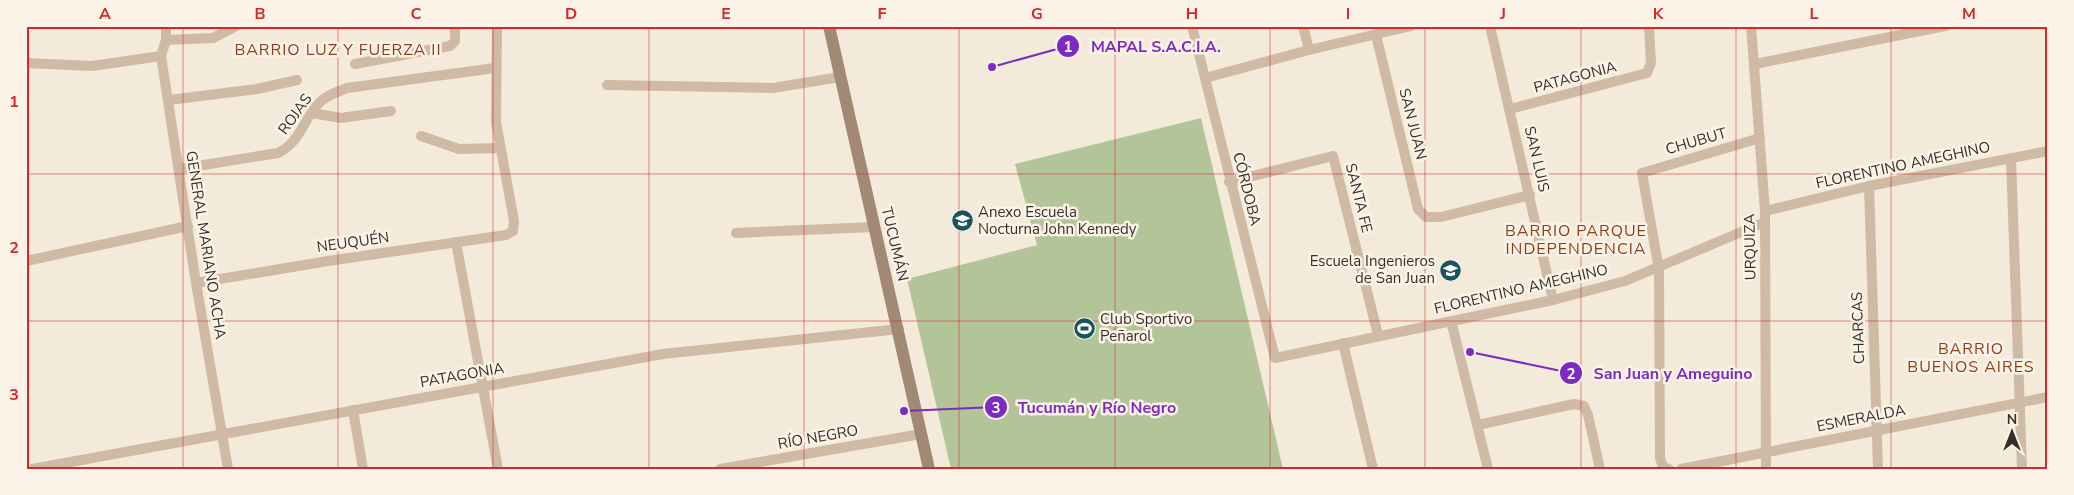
<svg xmlns="http://www.w3.org/2000/svg" width="2074" height="495" font-family="'Nunito Sans',sans-serif">
	<style>
		.green { fill: #b3c598 }
		.lines { fill: none; stroke-linecap: round; stroke-linejoin: round }
		.street { stroke: #cebaa5; stroke-width: 10 }
		.secondary { stroke: #a18976; stroke-width: 12 }
		.grid { fill: none; stroke: #d62828; stroke-width: 1; stroke-opacity: 0.55 }
		.labels { text-anchor: middle; stroke-width: 5; stroke-linejoin: round; paint-order: stroke }
		.street-label { font-size: 15px; fill: #382e27; stroke: #fbf3e7 }
		.poi-label { font-size: 15px; fill: #382e27; stroke: #fbf3e7; text-anchor: start }
		.neighbourhood-label { font-size: 16px; letter-spacing: 1px; fill: #903d17; stroke: #fbf3e7 }
		.leader { fill: none; stroke: #7b2cbf; stroke-width: 2 }
		.callout-dot { fill: #7b2cbf; stroke: #fbf3e7; stroke-width: 2 }
		.mark-label { font-size: 15px; text-anchor: middle; font-weight: bold; fill: #fff }
		.callout-label { font-size: 16px; text-anchor: middle; font-weight: bold; fill: #7b2cbf; stroke: #fbf3e7; stroke-width: 5; stroke-linejoin: round; paint-order: stroke }
		.neatline { fill: none; stroke: #d62828; stroke-width: 2 }
		.grid-label { font-size: 16px; text-anchor: middle; font-weight: bold; fill: #d62828 }
	</style>
	<rect width="100%" height="100%" fill="#f4eada"/>
	<!-- green -->
	<path class="green" d="M1201 118 1283 469H951L907 279 1037 245 1015 164Z"/>
	<g class="lines">
		<!-- street -->
		<g class="street">
			<path d="M166 26V40L161 56 196 283 228 469"/>
			<path d="M1192 26 1275 358 1553 300 1625 281 1765 222"/>
			<path d="M1303 26 1309 50"/>
			<path d="M1490 26 1553 300"/>
			<path d="M1751 26 1765 211 1766 469"/>
			<path d="M1376 35 1418 209 1426 217H1441L1530 195"/>
			<path d="M166 40 213 38 236 26"/>
			<path d="M26 63 92 66 161 56"/>
			<path d="M355 64 450 46 455 41V26"/>
			<path d="M1755 64 1945 26"/>
			<path d="M1205 78 1309 50 1411 26"/>
			<path d="M607 85 773 88 840 77"/>
			<path d="M169 100 257 89 297 80"/>
			<path d="M1510 109 1647 73 1651 63 1649 26"/>
			<path d="M312 113 341 118 391 111"/>
			<path d="M421 136 459 149 501 148"/>
			<path d="M2011 158 2022 469"/>
			<path d="M179 169 278 153C301 142 303 119 319 103 327 95 337 92 347 88L495 68"/>
			<path d="M1229 182 1333 156 1378 335"/>
			<path d="M1869 186 1878 469"/>
			<path d="M1765 211 1869 186 2048 151"/>
			<path d="M736 233 874 227"/>
			<path d="M456 242 498 469"/>
			<path d="M26 261 188 226"/>
			<path d="M196 283 328 261 506 235 513 231 514 221 496 122 497 26"/>
			<path d="M1451 321 1488 469"/>
			<path d="M1343 343 1373 469"/>
			<path d="M353 410 363 469"/>
			<path d="M1478 425 1574 404 1584 406 1588 415 1600 469"/>
			<path d="M32 469 663 354 899 329"/>
			<path d="M720 469 921 434"/>
			<path d="M1669 469 1663 467 1660 458 1659 270 1642 173 1760 138"/>
			<path d="M1681 469 2048 397"/>
		</g>
		<!-- secondary -->
		<path class="secondary" d="M829 26 929 469"/>
	</g>
	<!-- grid -->
	<path class="grid" d="M183 26V469M338 26V469M493 26V469M649 26V469M804 26V469M959 26V469M1115 26V469M1270 26V469M1425 26V469M1581 26V469M1736 26V469M1891 26V469M26 174H2048M26 321H2048"/>
	<!-- icons -->
	<defs>
		<symbol id="school-disc" viewBox="-11 -11 22 22"><circle r="9.5" fill="#18545e" stroke="#fbf3e7"/><path d="M0-5L7-2L0 1L-7-2ZM-4 1L0 2.5L4 1V4Q0 6-4 4Z" fill="#fff"/></symbol>
		<symbol id="stadium-disc" viewBox="-11 -11 22 22"><circle r="9.5" fill="#18545e" stroke="#fbf3e7"/><path d="M0-5a6.5 5 0 1 0 0 10a6.5 5 0 1 0 0-10ZM-3.5-1.8h7v3.6h-7Z" fill="#fff"/></symbol>
	</defs>
	<g fill-rule="evenodd">
		<use href="#school-disc" x="950" y="208" width="25" height="25"/>
		<use href="#school-disc" x="1438" y="258" width="25" height="25"/>
		<use href="#stadium-disc" x="1072" y="316" width="25" height="25"/>
	</g>
	<g class="labels">
		<!-- street labels -->
		<g class="street-label">
			<text transform="translate(1575 77) rotate(-15)" y="5">PATAGONIA</text>
			<text transform="translate(295 114) rotate(-54)" y="5">ROJAS</text>
			<text transform="translate(1413 124) rotate(76)" y="5">SAN JUAN</text>
			<text transform="translate(1696 141) rotate(-16)" y="5">CHUBUT</text>
			<text transform="translate(1537 159) rotate(77)" y="5">SAN LUIS</text>
			<text transform="translate(1903 165) rotate(-12)" y="5">FLORENTINO AMEGHINO</text>
			<text transform="translate(1247 189) rotate(76)" y="5">CÓRDOBA</text>
			<text transform="translate(1359 198) rotate(76)" y="5">SANTA FE</text>
			<text transform="translate(353 242) rotate(-8)" y="5">NEUQUÉN</text>
			<text transform="translate(895 244) rotate(77)" y="5">TUCUMÁN</text>
			<text transform="translate(206 245) rotate(81)" y="5">GENERAL MARIANO ACHA</text>
			<text transform="translate(1750 247) rotate(-91)" y="5">URQUIZA</text>
			<text transform="translate(1521 289) rotate(-13)" y="5">FLORENTINO AMEGHINO</text>
			<text transform="translate(1858 328) rotate(-92)" y="5">CHARCAS</text>
			<text transform="translate(462 375) rotate(-10)" y="5">PATAGONIA</text>
			<text transform="translate(1861 418) rotate(-11)" y="5">ESMERALDA</text>
			<text transform="translate(818 437) rotate(-10)" y="5">RÍO NEGRO</text>
		</g>
		<!-- poi labels -->
		<g class="poi-label">
			<text x="978" y="217">Anexo Escuela<tspan x="978" dy="17">Nocturna John Kennedy</tspan></text>
			<text x="1435" y="266" text-anchor="end">Escuela Ingenieros<tspan x="1435" dy="17">de San Juan</tspan></text>
			<text x="1100" y="324">Club Sportivo<tspan x="1100" dy="17">Peñarol</tspan></text>
		</g>
		<!-- neighbourhood labels -->
		<g class="neighbourhood-label">
			<text x="338" y="55">BARRIO LUZ Y FUERZA II</text>
			<text x="1576" y="236">BARRIO PARQUE<tspan x="1576" dy="18">INDEPENDENCIA</tspan></text>
			<text x="1971" y="354">BARRIO<tspan x="1971" dy="18">BUENOS AIRES</tspan></text>
		</g>
	</g>
	<!-- callouts -->
	<path class="leader" d="M992 67L1068 46M1470 352L1571 373M904 411L996 407"/>
	<g class="callout-dot">
		<circle cx="992" cy="67" r="5"/>
		<circle cx="1470" cy="352" r="5"/>
		<circle cx="904" cy="411" r="5"/>
		<circle cx="1068" cy="46" r="12"/>
		<circle cx="1571" cy="373" r="12"/>
		<circle cx="996" cy="407" r="12"/>
	</g>
	<g class="mark-label">
		<text x="1068" y="52">1</text>
		<text x="1571" y="379">2</text>
		<text x="996" y="413">3</text>
	</g>
	<g class="callout-label">
		<text x="1156" y="52">MAPAL S.A.C.I.A.</text>
		<text x="1673" y="379">San Juan y Ameguino</text>
		<text x="1097" y="413">Tucumán y Río Negro</text>
	</g>
	<!-- border -->
	<rect width="2074" height="495" fill="none" stroke="#fbf3e7" stroke-width="55"/>
	<!-- north arrow -->
	<g transform="translate(2012 432)" stroke="#fbf3e7" stroke-width="4" paint-order="stroke">
	<path d="M0-4L9 19L0 12L-9 19Z" fill="#382e27"/>
	<text y="-8" font-size="14" font-weight="bold" text-anchor="middle" fill="#382e27">N</text>
	</g>
	<rect x="28" y="28" width="2018" height="440" class="neatline"/>
	<g class="grid-label">
		<text x="105" y="19">A</text>
		<text x="260" y="19">B</text>
		<text x="416" y="19">C</text>
		<text x="571" y="19">D</text>
		<text x="726" y="19">E</text>
		<text x="882" y="19">F</text>
		<text x="1037" y="19">G</text>
		<text x="1192" y="19">H</text>
		<text x="1348" y="19">I</text>
		<text x="1503" y="19">J</text>
		<text x="1658" y="19">K</text>
		<text x="1814" y="19">L</text>
		<text x="1969" y="19">M</text>
		<text x="14" y="107">1</text>
		<text x="14" y="253">2</text>
		<text x="14" y="400">3</text>
	</g>
</svg>
